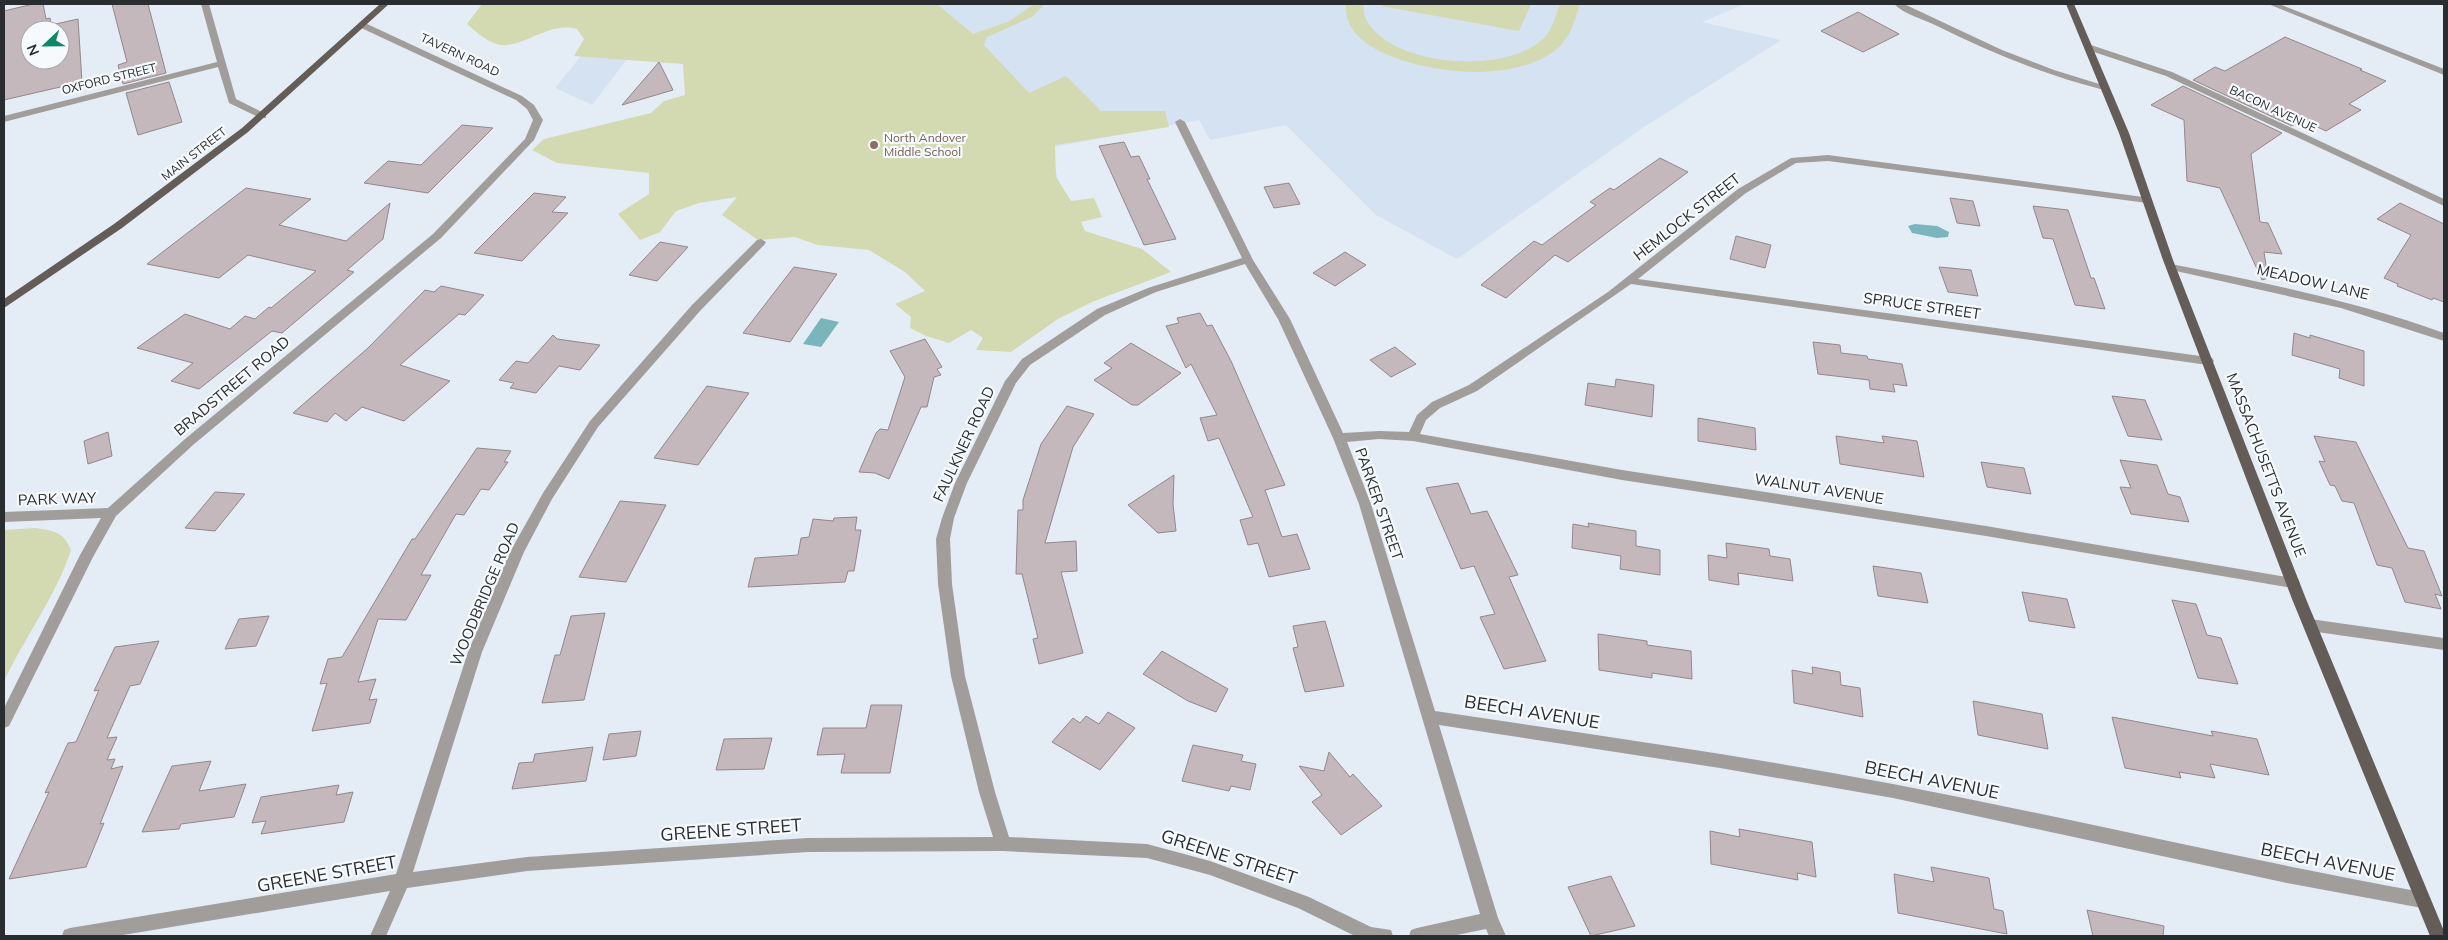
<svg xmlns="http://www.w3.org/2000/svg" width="2448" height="940" font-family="Mulish,sans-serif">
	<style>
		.built { fill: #d5e2f1 }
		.green { fill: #d3d9b0 }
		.water { fill: #7bb5bc }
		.building { fill: #c4b8bc; stroke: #93878b; fill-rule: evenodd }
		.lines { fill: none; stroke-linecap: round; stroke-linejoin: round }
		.minor { fill: #a19d9a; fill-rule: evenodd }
		.major { fill: #645d57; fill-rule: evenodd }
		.education-dot { fill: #8d6e63; stroke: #f6fafd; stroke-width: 2 }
		.labels { text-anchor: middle; stroke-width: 4.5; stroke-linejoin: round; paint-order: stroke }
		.far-street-label { font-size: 12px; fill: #2a2d30; stroke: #f6fafd }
		.far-education-label { font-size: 12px; fill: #785e54; stroke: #f6fafd; text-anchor: start }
		.street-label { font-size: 15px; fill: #2a2d30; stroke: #f6fafd }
		.near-street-label { font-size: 18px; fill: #2a2d30; stroke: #f6fafd }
	</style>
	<rect width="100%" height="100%" fill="#e4edf6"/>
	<!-- built -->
	<path class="built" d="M623 4H1745L1702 22 1781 40 1641 129 1457 259 1376 215 1286 125 1210 140 1199 120 1048 148 1066 203 744 42 644 37 592 105 555 88Z"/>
	<!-- green -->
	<g class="green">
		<path d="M482 4H937L973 34 1010 21 1034 4H1045L1032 17 987 37 984 45 1029 93 1066 76 1101 111H1165L1169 127 1055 145 1056 177 1071 201 1094 198 1102 217 1081 222 1085 231 1142 249 1171 272 1092 302 1058 319 1011 352 976 350 983 338 971 330 949 343 926 336 910 328 911 317 895 304 925 291 905 272 869 250 818 245 795 237 758 240 722 215 737 197 699 203 676 211 660 232 640 240 618 214 649 194V173L557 163 532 150 544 139 651 113 664 101 685 95 683 64 574 56 584 39 577 29C551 22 532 42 507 45 493 47 477 33 467 24Z"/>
		<path d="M1346 4H1364C1362 13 1366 21 1372 28 1404 67 1508 74 1544 38 1552 30 1556 15 1560 4H1580C1575 19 1571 37 1558 48 1538 66 1506 71 1479 72 1441 73 1341 57 1346 4Z"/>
		<path d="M1382 4H1531L1519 31 1381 6Z"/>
		<path d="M35 528C54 531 63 531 71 550 56 596 25 637 4 681V530Z"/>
	</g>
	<!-- water -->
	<g class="water">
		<path d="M1915 224 1937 226 1949 232 1948 237 1937 238 1912 233 1908 226Z"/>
		<path d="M821 318 839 322 821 347 803 344Z"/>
	</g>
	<!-- building -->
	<g class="building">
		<path d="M33 4H43L46 19 50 18 51 25 78 19 82 82 4 100V11ZM30 30H60V60H30Z"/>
		<path d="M112 4H148L166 73 123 84 118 65 127 62Z"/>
		<path d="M1858 12 1899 34 1863 52 1821 31Z"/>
		<path d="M2285 37 2362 69 2360 70 2386 81 2349 104 2361 110 2326 131 2302 120 2292 126 2193 80 2215 67 2225 71Z"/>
		<path d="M659 62 673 90 622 105Z"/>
		<path d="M169 82 182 122 138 135 126 93Z"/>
		<path d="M2183 86 2282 133 2251 154 2260 222 2268 223 2282 254 2264 252 2268 278 2262 280 2220 188 2187 181 2184 120 2151 105Z"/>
		<path d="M462 125 493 128 428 193 364 183 388 161 421 165Z"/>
		<path d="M1124 142 1131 157 1139 156 1150 179H1147L1176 239 1144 245 1099 146Z"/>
		<path d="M1660 158 1688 172 1568 262 1555 255 1506 298 1481 285 1534 241 1542 245 1596 205 1590 202 1610 188 1614 190Z"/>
		<path d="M1289 183 1300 204 1274 208 1264 187Z"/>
		<path d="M246 188 311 199 279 225 346 241 390 203 383 239 347 270 354 272 282 333 272 331 199 389 171 381 193 363 137 348 185 314 230 329 245 316 255 319 269 307 271 308 316 271 248 255 219 278 147 264Z"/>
		<path d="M534 193 566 197 552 212 568 213 522 261 474 253Z"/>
		<path d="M1950 198 1973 201 1980 226 1957 223Z"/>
		<path d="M2400 203 2444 224V302L2433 298 2432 300 2397 286 2398 284 2384 278 2411 235 2377 219Z"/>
		<path d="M2033 206 2068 210 2091 278H2094L2105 309 2075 305 2053 239 2043 238Z"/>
		<path d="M1736 236 1771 245 1765 268 1730 259Z"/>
		<path d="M660 242 688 247 657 281 629 275Z"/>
		<path d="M1345 252 1366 265 1335 286 1313 273Z"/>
		<path d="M794 267 837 274 790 342 743 333Z"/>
		<path d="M1939 267 1971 270 1978 296 1948 292Z"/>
		<path d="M441 286 484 295 465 315 459 314 400 365 450 381 404 421 362 407 346 421 335 413 327 422 293 413 368 348 425 290 434 292Z"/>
		<path d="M1200 313 1207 326 1212 325 1231 361 1285 485 1265 490 1282 537 1297 534 1310 569 1269 577 1258 543 1248 545 1240 520 1253 517 1219 438 1208 441 1200 418 1217 415 1191 364 1186 368 1166 326 1179 323 1177 318Z"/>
		<path d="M2294 333 2310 338V335L2364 351V386L2339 378 2340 369 2292 355Z"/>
		<path d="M553 335 557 339 600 345 580 370 559 366 536 393 510 388 514 383 499 380 516 361 528 363Z"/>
		<path d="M925 339 942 367 937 369 941 375 934 377 927 407H921L889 479 875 473 859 472 876 433 880 429 888 430 905 377 890 351Z"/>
		<path d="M1813 342 1840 345 1841 353 1867 356 1868 359 1902 364 1907 386 1893 384 1895 392 1870 389 1869 380 1818 374Z"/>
		<path d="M1131 343 1181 373 1138 405H1132L1094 380 1112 368 1104 363Z"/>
		<path d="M1395 347 1416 364 1391 377 1370 360Z"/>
		<path d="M1616 379 1654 385 1652 417 1585 405 1588 383 1615 387Z"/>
		<path d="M707 386 749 393 698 465 654 458Z"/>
		<path d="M2112 396 2145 400 2162 440 2128 436Z"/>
		<path d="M1067 406 1094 414 1073 447 1045 543 1076 541 1077 571 1061 572 1083 653 1039 664 1033 639 1038 638 1022 574H1016L1018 510H1023V500L1041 444Z"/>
		<path d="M1698 418 1755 428 1756 450 1698 441Z"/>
		<path d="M108 432 112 456 88 464 84 441Z"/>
		<path d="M1836 436 1884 443 1882 436 1917 441 1924 477 1840 464Z"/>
		<path d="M2314 436 2356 442 2408 548 2424 551 2442 596 2435 594 2441 609 2405 602 2392 568 2377 565 2354 503 2342 501 2335 486 2330 485 2319 461 2325 462Z"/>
		<path d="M477 448 511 451 504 462H508L489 490 481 489 464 515 456 514 421 575H431L406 620 378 619 358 682 376 679 369 700 377 699 370 723 312 731 327 683 320 684 328 659 342 657 412 539H415Z"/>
		<path d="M2120 460 2157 465 2168 494 2180 497 2189 522 2131 514 2120 487 2131 488Z"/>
		<path d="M1981 462 2024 468 2031 494 1987 487Z"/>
		<path d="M1174 475 1173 504 1176 531 1158 533 1128 505Z"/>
		<path d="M1458 483 1471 514 1487 511 1518 575 1509 577 1546 661 1504 669 1480 617 1495 614 1474 566 1461 569 1426 488Z"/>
		<path d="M215 492 245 494 215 531 185 528Z"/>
		<path d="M620 501 666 505 626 582 579 577Z"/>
		<path d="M857 517 855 530H861L854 571H848L845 582 748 587 755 558 798 555 801 538 809 537 813 519 833 521 834 518Z"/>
		<path d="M1588 523 1636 531V546L1660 550V575L1620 569 1621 556 1572 548 1573 524 1589 527Z"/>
		<path d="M1726 543 1769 549 1770 556 1790 559 1793 581 1738 573 1739 585 1709 580 1708 555 1727 558Z"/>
		<path d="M1873 566 1921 573 1928 603 1878 596Z"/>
		<path d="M2022 592 2067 599 2075 628 2029 621Z"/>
		<path d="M2172 600 2196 604 2207 635 2221 638 2238 684 2198 678Z"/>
		<path d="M605 613 584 700 542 703 555 655H560L571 616Z"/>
		<path d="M269 616 256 646 225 649 239 619Z"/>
		<path d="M1325 621 1344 686 1305 692 1293 648 1298 647 1293 626Z"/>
		<path d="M1598 634 1647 641V645L1691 651 1692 679 1652 673V678L1599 670Z"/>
		<path d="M159 641 140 684 130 686 107 738 117 737 107 760 115 759 111 769 123 766 100 824 104 823 86 867 9 879 49 792 45 793 68 743 76 742 99 690 94 691 115 647Z"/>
		<path d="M1162 651 1228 689 1216 712 1188 701 1143 674Z"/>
		<path d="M1812 667 1840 672 1841 685 1860 688 1863 717 1794 703 1792 670 1813 674Z"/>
		<path d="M1973 701 2042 714 2048 749 1978 735Z"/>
		<path d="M871 705H902L890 773H841L845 754 817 755 823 728H866Z"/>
		<path d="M1108 712 1135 728 1100 770 1052 742 1073 718 1080 723 1086 716 1099 724Z"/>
		<path d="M2112 717 2213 736 2211 731 2257 739 2269 775 2210 764 2215 778 2179 772 2181 778 2125 768Z"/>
		<path d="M641 731 636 756 603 760 609 734Z"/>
		<path d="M772 738 764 769 716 770 724 739Z"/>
		<path d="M1193 745 1243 755 1241 761 1256 764 1250 790 1231 786 1229 791 1182 781Z"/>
		<path d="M593 747 586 781 512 789 519 763 533 762 535 754Z"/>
		<path d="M1329 752 1350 777 1353 774 1382 806 1341 835 1312 802 1322 795 1299 766 1324 771Z"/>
		<path d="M211 761 199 791 246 784 234 817 181 824 179 829 142 832 172 766Z"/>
		<path d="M339 785 336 795 353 792 344 822 261 834 266 821 252 823 261 797Z"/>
		<path d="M1739 829 1812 842 1816 877 1797 873 1798 880 1711 864 1710 831 1740 837Z"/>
		<path d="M1931 867 1989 878 1994 909 2003 911 2007 934 1898 913 1894 874 1934 882Z"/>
		<path d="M1611 876 1635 926 1591 936 1568 887Z"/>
		<path d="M2087 910 2164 926 2163 936H2093Z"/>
	</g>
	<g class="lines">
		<!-- minor -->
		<g class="minor">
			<path d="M201 4H209L236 99 266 114V118H260L229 103 218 67 4 122V116L217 62Z"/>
			<path d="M1894 4H1904L2002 50 2054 70 2109 87 2104 90C2045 75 1989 52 1935 25 1922 19 1904 14 1894 4Z"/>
			<path d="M2268 4H2279L2444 69V75Z"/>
			<path d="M359 23H365L522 96 534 105 543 120 534 140 441 238 193 445 116 516 93 557 9 726 4 728V708L80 555 101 518 4 522V512L108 508 185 439 433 234 525 139 533 120 527 109 516 100 359 27Z"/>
			<path d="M2085 45H2091L2172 72 2444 199V206L2166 76 2085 49Z"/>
			<path d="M1180 119 1185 122 1253 260 1290 319 1343 433 1379 431 1409 432 1417 415 1432 402 1469 385 1608 292 1738 189 1791 158 1828 155 2151 198 2152 200 2147 203 1828 161 1796 163 1746 193 1638 279 2208 357 2212 358 2214 361 2212 364 2208 365 1631 284 1477 391 1440 408 1426 420 1420 434 1622 470 1986 526 2293 578 2298 579 2300 583 2298 587 2293 588 1986 536 1622 480 1413 441 1379 439 1347 442 1371 504 1435 711C1588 734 1741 755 1893 784 2070 818 2245 860 2422 892L2428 895 2430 900 2428 905 2422 908 2287 883 1893 798 1720 768 1439 725 1498 918 1506 936H1489L1486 929 1452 936H1409L1411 930 1417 928 1480 914 1359 504 1333 438 1278 319 1245 264 1156 292 1105 315 1030 365 1016 383 967 483 954 518 950 539 952 584 965 676 995 792 1009 837 1147 844 1210 861 1309 897 1371 927 1391 930 1393 936H1355L1298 908 1210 875 1147 858 1003 851 808 852 527 871 407 888 386 936H370L390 891 117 936H62L64 930 70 928 396 874 468 652 510 552 543 493 590 421 692 305 757 240 761 239 766 242 765 244 700 311 598 427 552 499 524 552 482 652 413 872 527 857 808 838 993 837 979 792 951 676 938 584 936 539 942 518 955 483 1005 381 1022 359 1097 309 1148 288 1242 258 1175 122Z"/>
			<path d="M2171 264C2263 282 2355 301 2444 333V341L2341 308 2167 269 2166 267Z"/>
			<path d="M2310 619 2444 638V650L2310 631 2305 629 2303 625 2305 621Z"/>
		</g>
		<!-- major -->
		<g class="major">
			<path d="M380 4H389L248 132 122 228 4 308V299L114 224 242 128Z"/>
			<path d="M2066 4H2074L2129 133 2173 260 2306 599 2444 931V936H2430L2292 599 2163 260 2119 133Z"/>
		</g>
	</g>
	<!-- markers -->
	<circle class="education-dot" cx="874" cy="145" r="5"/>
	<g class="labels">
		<!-- far-street labels -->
		<g class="far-street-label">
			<text transform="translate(460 55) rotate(25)" y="4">TAVERN ROAD</text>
			<text transform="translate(109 79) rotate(-14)" y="4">OXFORD STREET</text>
			<text transform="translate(2273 109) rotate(25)" y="4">BACON AVENUE</text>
			<text transform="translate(194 154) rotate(-38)" y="4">MAIN STREET</text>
		</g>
		<!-- far-education labels -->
		<g class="far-education-label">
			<text x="884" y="142">North Andover<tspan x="884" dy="14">Middle School</tspan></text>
		</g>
		<!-- street labels -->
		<g class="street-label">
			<text transform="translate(1687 217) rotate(-38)" y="5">HEMLOCK STREET</text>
			<text transform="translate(2313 282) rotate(13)" y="5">MEADOW LANE</text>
			<text transform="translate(1922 306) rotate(8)" y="5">SPRUCE STREET</text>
			<text transform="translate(232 386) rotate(-40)" y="5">BRADSTREET ROAD</text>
			<text transform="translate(964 444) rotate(-65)" y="5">FAULKNER ROAD</text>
			<text transform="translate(2266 465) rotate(69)" y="5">MASSACHUSETTS AVENUE</text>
			<text transform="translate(1819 489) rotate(9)" y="5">WALNUT AVENUE</text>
			<text transform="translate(57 499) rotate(-2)" y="5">PARK WAY</text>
			<text transform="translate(1379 504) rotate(71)" y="5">PARKER STREET</text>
			<text transform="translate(485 594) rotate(-67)" y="5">WOODBRIDGE ROAD</text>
		</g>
		<!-- near-street labels -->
		<g class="near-street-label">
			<text transform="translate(1532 712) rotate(9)" y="6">BEECH AVENUE</text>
			<text transform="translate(1932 780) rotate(11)" y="6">BEECH AVENUE</text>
			<text transform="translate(731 830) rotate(-4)" y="6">GREENE STREET</text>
			<text transform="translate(1229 857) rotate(18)" y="6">GREENE STREET</text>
			<text transform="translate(2328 862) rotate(11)" y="6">BEECH AVENUE</text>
			<text transform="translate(327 874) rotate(-10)" y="6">GREENE STREET</text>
		</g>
	</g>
	<!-- border -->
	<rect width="2448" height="940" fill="none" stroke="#2a2d30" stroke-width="10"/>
	<!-- north arrow -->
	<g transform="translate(45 45) rotate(248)"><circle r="24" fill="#f6fafd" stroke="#a4a8ab"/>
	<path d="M0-4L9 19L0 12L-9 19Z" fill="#0f886a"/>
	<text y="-8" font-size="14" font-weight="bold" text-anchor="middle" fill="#2a2d30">N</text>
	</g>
</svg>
